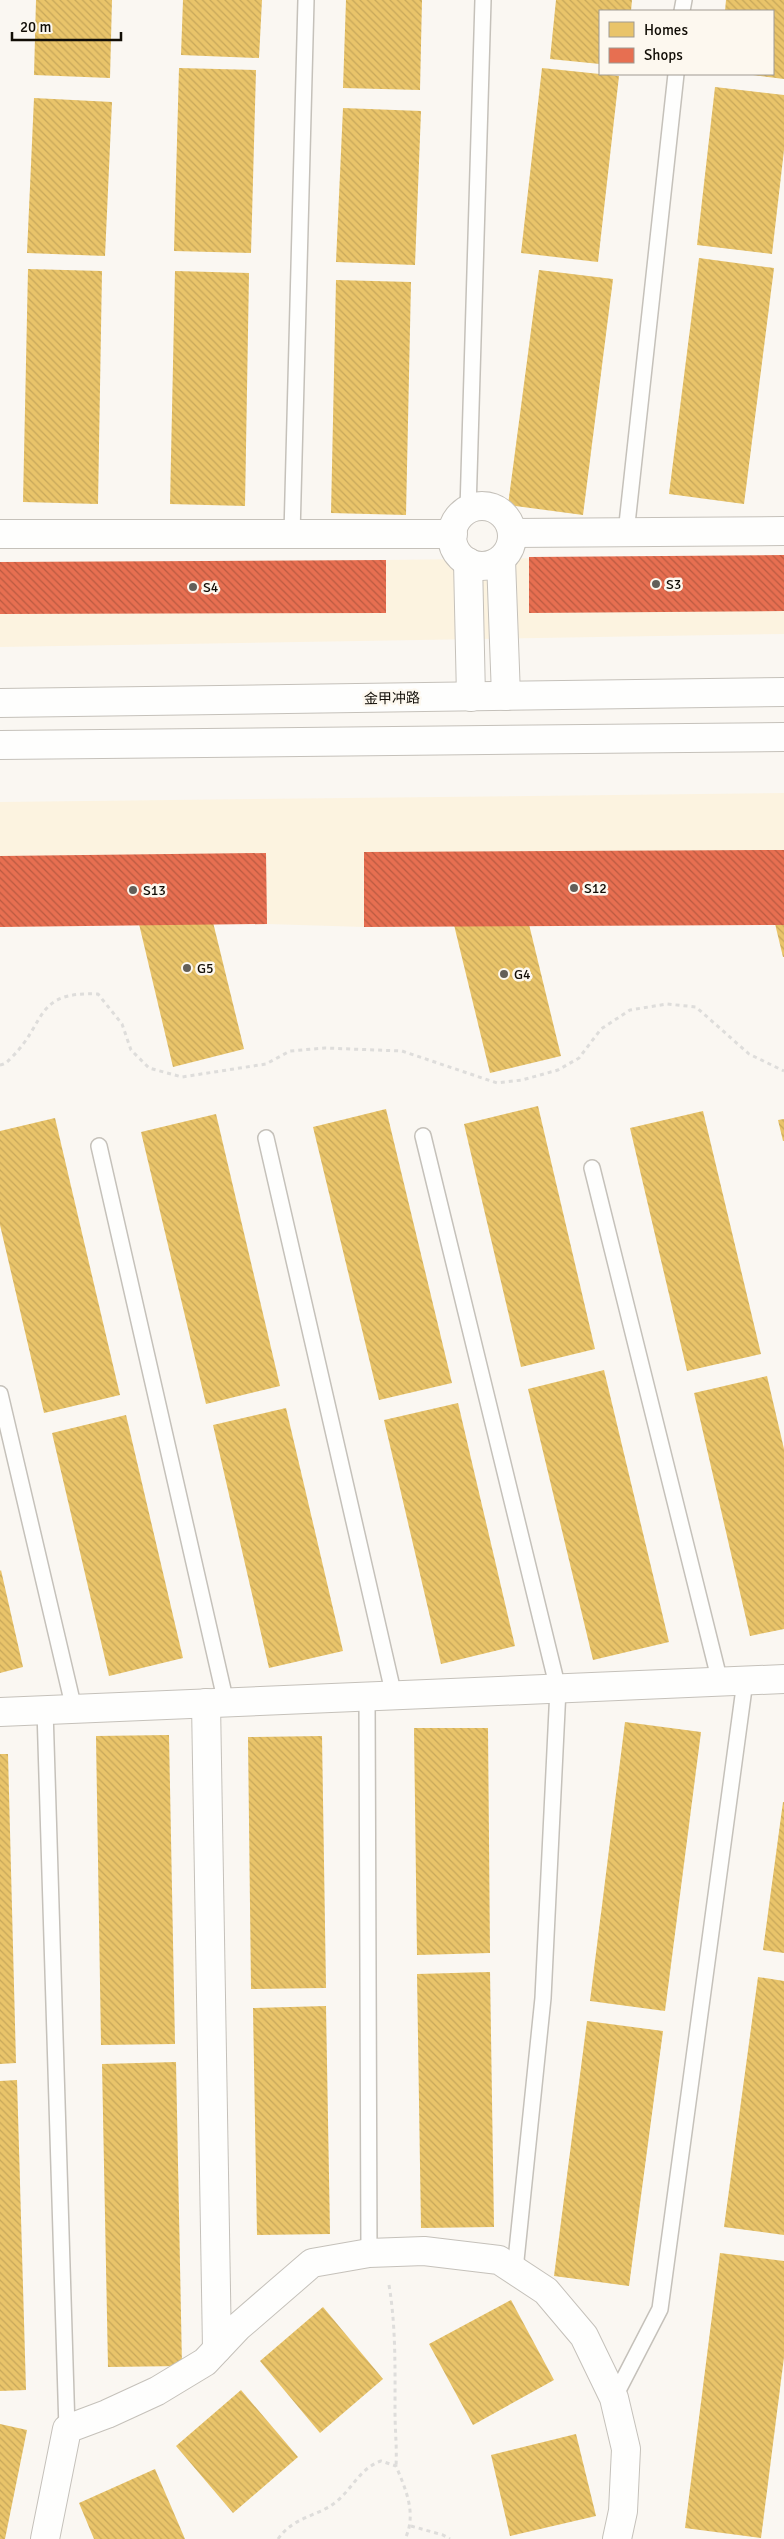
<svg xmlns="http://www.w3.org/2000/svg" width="784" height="2539" font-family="Signika,'Noto Sans SC',sans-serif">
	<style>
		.built { fill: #fcf3e0 }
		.homes { fill: url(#homes-back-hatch) }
		.shops { fill: url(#shops-back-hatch) }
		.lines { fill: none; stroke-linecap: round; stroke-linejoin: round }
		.service-casing { stroke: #c5c1ba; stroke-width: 18 }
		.minor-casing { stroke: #c5c1ba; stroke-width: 30 }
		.secondary-casing { stroke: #c5c1ba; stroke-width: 30 }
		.path { stroke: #dedddb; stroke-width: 3; stroke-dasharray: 4 4; stroke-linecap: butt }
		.service { stroke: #fefefd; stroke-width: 15 }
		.minor { stroke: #fefefd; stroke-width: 28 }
		.secondary { stroke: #fefefd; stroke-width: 28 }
		.poi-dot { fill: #635f59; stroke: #fdf8ef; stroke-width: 2 }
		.labels { text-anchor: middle; stroke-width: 5; stroke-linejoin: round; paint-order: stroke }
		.poi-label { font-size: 14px; fill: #110d06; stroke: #fdf8ef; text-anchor: start }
		.street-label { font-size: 14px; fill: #110d06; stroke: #fdf8ef }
	</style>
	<defs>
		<pattern id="homes-back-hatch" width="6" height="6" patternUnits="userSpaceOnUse" patternTransform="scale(1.25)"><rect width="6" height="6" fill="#e9c46a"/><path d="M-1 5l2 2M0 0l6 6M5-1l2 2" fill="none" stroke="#c7a75a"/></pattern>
		<pattern id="shops-back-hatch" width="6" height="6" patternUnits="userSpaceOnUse" patternTransform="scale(1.25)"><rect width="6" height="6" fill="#e76f51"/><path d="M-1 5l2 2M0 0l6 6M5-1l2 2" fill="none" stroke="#ba5a41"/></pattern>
	</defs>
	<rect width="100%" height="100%" fill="#faf7f2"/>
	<!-- built -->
	<g class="built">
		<path d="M784 555V634L0 647V562L386 560Z"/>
		<path d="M784 793V925L364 927 267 924 0 927V802Z"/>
	</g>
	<!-- homes -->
	<g class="homes">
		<path d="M36 0H112L110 78 34 75Z"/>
		<path d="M183 0H262L259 58 181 55Z"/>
		<path d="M346 0H422L420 90 343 88Z"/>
		<path d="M556 0H632L631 11H600V64L550 59Z"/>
		<path d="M726 0H784V79L753 75 773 74V11H725Z"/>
		<path d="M179 68 256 70 251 253 174 251Z"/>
		<path d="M542 68 619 76 598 262 521 253Z"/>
		<path d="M715 87 784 95V150L772 254 697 245Z"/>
		<path d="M34 98 112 102 105 256 27 253Z"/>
		<path d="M343 108 421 111 415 265 336 262Z"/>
		<path d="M699 258 774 268 744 504 669 494Z"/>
		<path d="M28 269 102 271 98 504 23 502Z"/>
		<path d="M539 270 613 279 583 515 508 505Z"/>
		<path d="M175 271 249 273 245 506 170 504Z"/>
		<path d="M336 280 411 282 406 515 331 513Z"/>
		<path d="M200 869 244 1049 173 1067 130 886Z"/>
		<path d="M517 875 561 1056 490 1073 446 892Z"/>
		<path d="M784 877V957H783L765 882Z"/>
		<path d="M538 1106 595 1349 521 1367 464 1124Z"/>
		<path d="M386 1109 452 1383 379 1400 313 1127Z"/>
		<path d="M703 1111 761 1354 687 1371 630 1128Z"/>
		<path d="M216 1114 280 1386 206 1404 141 1132Z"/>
		<path d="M55 1118 120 1395 44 1413 0 1225V1131Z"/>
		<path d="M784 1119V1141H783L778 1120Z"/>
		<path d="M604 1370 669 1642 593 1660 528 1389Z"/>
		<path d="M767 1376 784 1449V1629L750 1636 694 1393Z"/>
		<path d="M458 1403 515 1646 441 1664 384 1420Z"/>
		<path d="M286 1408 343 1651 269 1668 213 1425Z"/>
		<path d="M126 1415 183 1658 109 1676 52 1433Z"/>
		<path d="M1 1570 23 1667 0 1673V1571Z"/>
		<path d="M625 1722 701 1732 665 2011 590 2001Z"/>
		<path d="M414 1728H488L490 1953 417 1955Z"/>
		<path d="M169 1735 175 2044 101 2045 96 1736Z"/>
		<path d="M322 1736 326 1988 251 1989 248 1737Z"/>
		<path d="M0 1754H8L16 2063 0 2064Z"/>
		<path d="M783 1802H784V1953L763 1950Z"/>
		<path d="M490 1972 494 2227 421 2228 417 1974Z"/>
		<path d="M758 1977 784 1981V2235L724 2227Z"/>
		<path d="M326 2006 330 2234 257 2235 253 2008Z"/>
		<path d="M587 2021 663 2031 629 2286 554 2276Z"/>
		<path d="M176 2062 182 2366 108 2367 102 2064Z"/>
		<path d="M17 2080 26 2390 0 2391V2081Z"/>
		<path d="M720 2253 784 2261V2357L761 2538 685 2528Z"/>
		<path d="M511 2300 554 2380 473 2425 429 2344Z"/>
		<path d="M323 2307 383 2379 320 2433 260 2361Z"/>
		<path d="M241 2390 298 2457 233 2513 176 2446Z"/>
		<path d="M0 2424 27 2430 5 2539H0Z"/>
		<path d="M576 2434 596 2516 510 2536 491 2455Z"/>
		<path d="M155 2469 185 2539H94L79 2503Z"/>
	</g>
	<!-- shops -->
	<g class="shops">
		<path d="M784 555V611L529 613V557Z"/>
		<path d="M386 560V613L0 614V562Z"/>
		<path d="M784 850V925L364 927V852Z"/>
		<path d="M266 853 267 924 0 927V856Z"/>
	</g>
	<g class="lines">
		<defs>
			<g id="service">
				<path d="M682 11 684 0"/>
				<path d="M468 510 483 0"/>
				<path d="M626 533 676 74"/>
				<path d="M292 534 306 0"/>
				<path d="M423 1136 558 1689 543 1998 515 2270"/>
				<path d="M266 1138 394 1696"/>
				<path d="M99 1146 226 1703"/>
				<path d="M592 1168 720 1682"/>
				<path d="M0 1394 74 1709"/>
				<path d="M367 1697 369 2253"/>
				<path d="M45 1710 67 2429"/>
				<path d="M614 2398 660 2309 745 1681"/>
			</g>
			<g id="minor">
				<circle cx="482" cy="536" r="30"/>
				<path d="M512 533 784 531"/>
				<path d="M0 534H453"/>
				<path d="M501 560 506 696"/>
				<path d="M468 562 471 697"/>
				<path d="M206 1703 217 2349"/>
				<path d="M0 1712 784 1679"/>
				<path d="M45 2539 67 2429 107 2414 157 2391 205 2362 238 2327 312 2263 369 2253 424 2251 499 2260 546 2291 584 2336 614 2398 626 2449 623 2511 617 2539"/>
			</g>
			<g id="secondary">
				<path d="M0 703 784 692"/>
				<path d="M0 745 784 737"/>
			</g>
		</defs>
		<!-- service casing -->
		<use href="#service" class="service-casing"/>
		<!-- minor casing -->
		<use href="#minor" class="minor-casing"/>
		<!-- secondary casing -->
		<use href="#secondary" class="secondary-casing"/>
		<!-- path -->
		<g class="path">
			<path d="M0 1065C6 1064 8 1061 12 1057 47 1022 34 991 98 994L122 1024 131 1050 149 1068 182 1077 266 1064 290 1051 325 1048 402 1051 497 1083 522 1080 558 1070 579 1058 601 1029 630 1010 667 1004 696 1007 749 1054 784 1071"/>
			<path d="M389 2285C396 2327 395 2369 395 2412 395 2430 397 2447 396 2466"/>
			<path d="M411 2526 443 2535 450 2539"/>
			<path d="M278 2539C294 2516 317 2517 336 2502 353 2488 360 2468 381 2461L396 2466C406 2490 417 2514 405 2539"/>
		</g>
		<!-- service -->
		<use href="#service" class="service"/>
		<!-- minor -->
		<use href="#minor" class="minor"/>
		<!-- secondary -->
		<use href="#secondary" class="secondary"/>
	</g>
	<!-- markers -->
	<g class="poi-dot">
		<circle cx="656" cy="584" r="5"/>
		<circle cx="193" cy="587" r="5"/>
		<circle cx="574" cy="888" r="5"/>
		<circle cx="133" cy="890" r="5"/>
		<circle cx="187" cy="968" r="5"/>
		<circle cx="504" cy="974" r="5"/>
	</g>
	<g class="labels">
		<!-- poi labels -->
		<g class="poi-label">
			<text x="666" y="589">S3</text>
			<text x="203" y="592">S4</text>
			<text x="584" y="893">S12</text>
			<text x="143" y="895">S13</text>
			<text x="197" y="973">G5</text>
			<text x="514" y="979">G4</text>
		</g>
		<!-- street labels -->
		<g class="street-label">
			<text transform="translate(392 698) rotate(-1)" y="5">金甲冲路</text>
		</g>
	</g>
	<!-- legend -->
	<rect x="599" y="10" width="175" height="65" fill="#fdf8ef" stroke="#9f9a92"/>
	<rect x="609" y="22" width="25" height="15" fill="#e9c46a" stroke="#9f9a92"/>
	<text x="644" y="35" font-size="15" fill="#110d06">Homes</text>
	<rect x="609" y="48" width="25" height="15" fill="#e76f51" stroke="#9f9a92"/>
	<text x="644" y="60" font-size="15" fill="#110d06">Shops</text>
	<!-- scale -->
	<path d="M12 32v8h109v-8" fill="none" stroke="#110d06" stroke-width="2.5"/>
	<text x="20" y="32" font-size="15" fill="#110d06" stroke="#fdf8ef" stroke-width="4" paint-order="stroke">20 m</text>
</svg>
